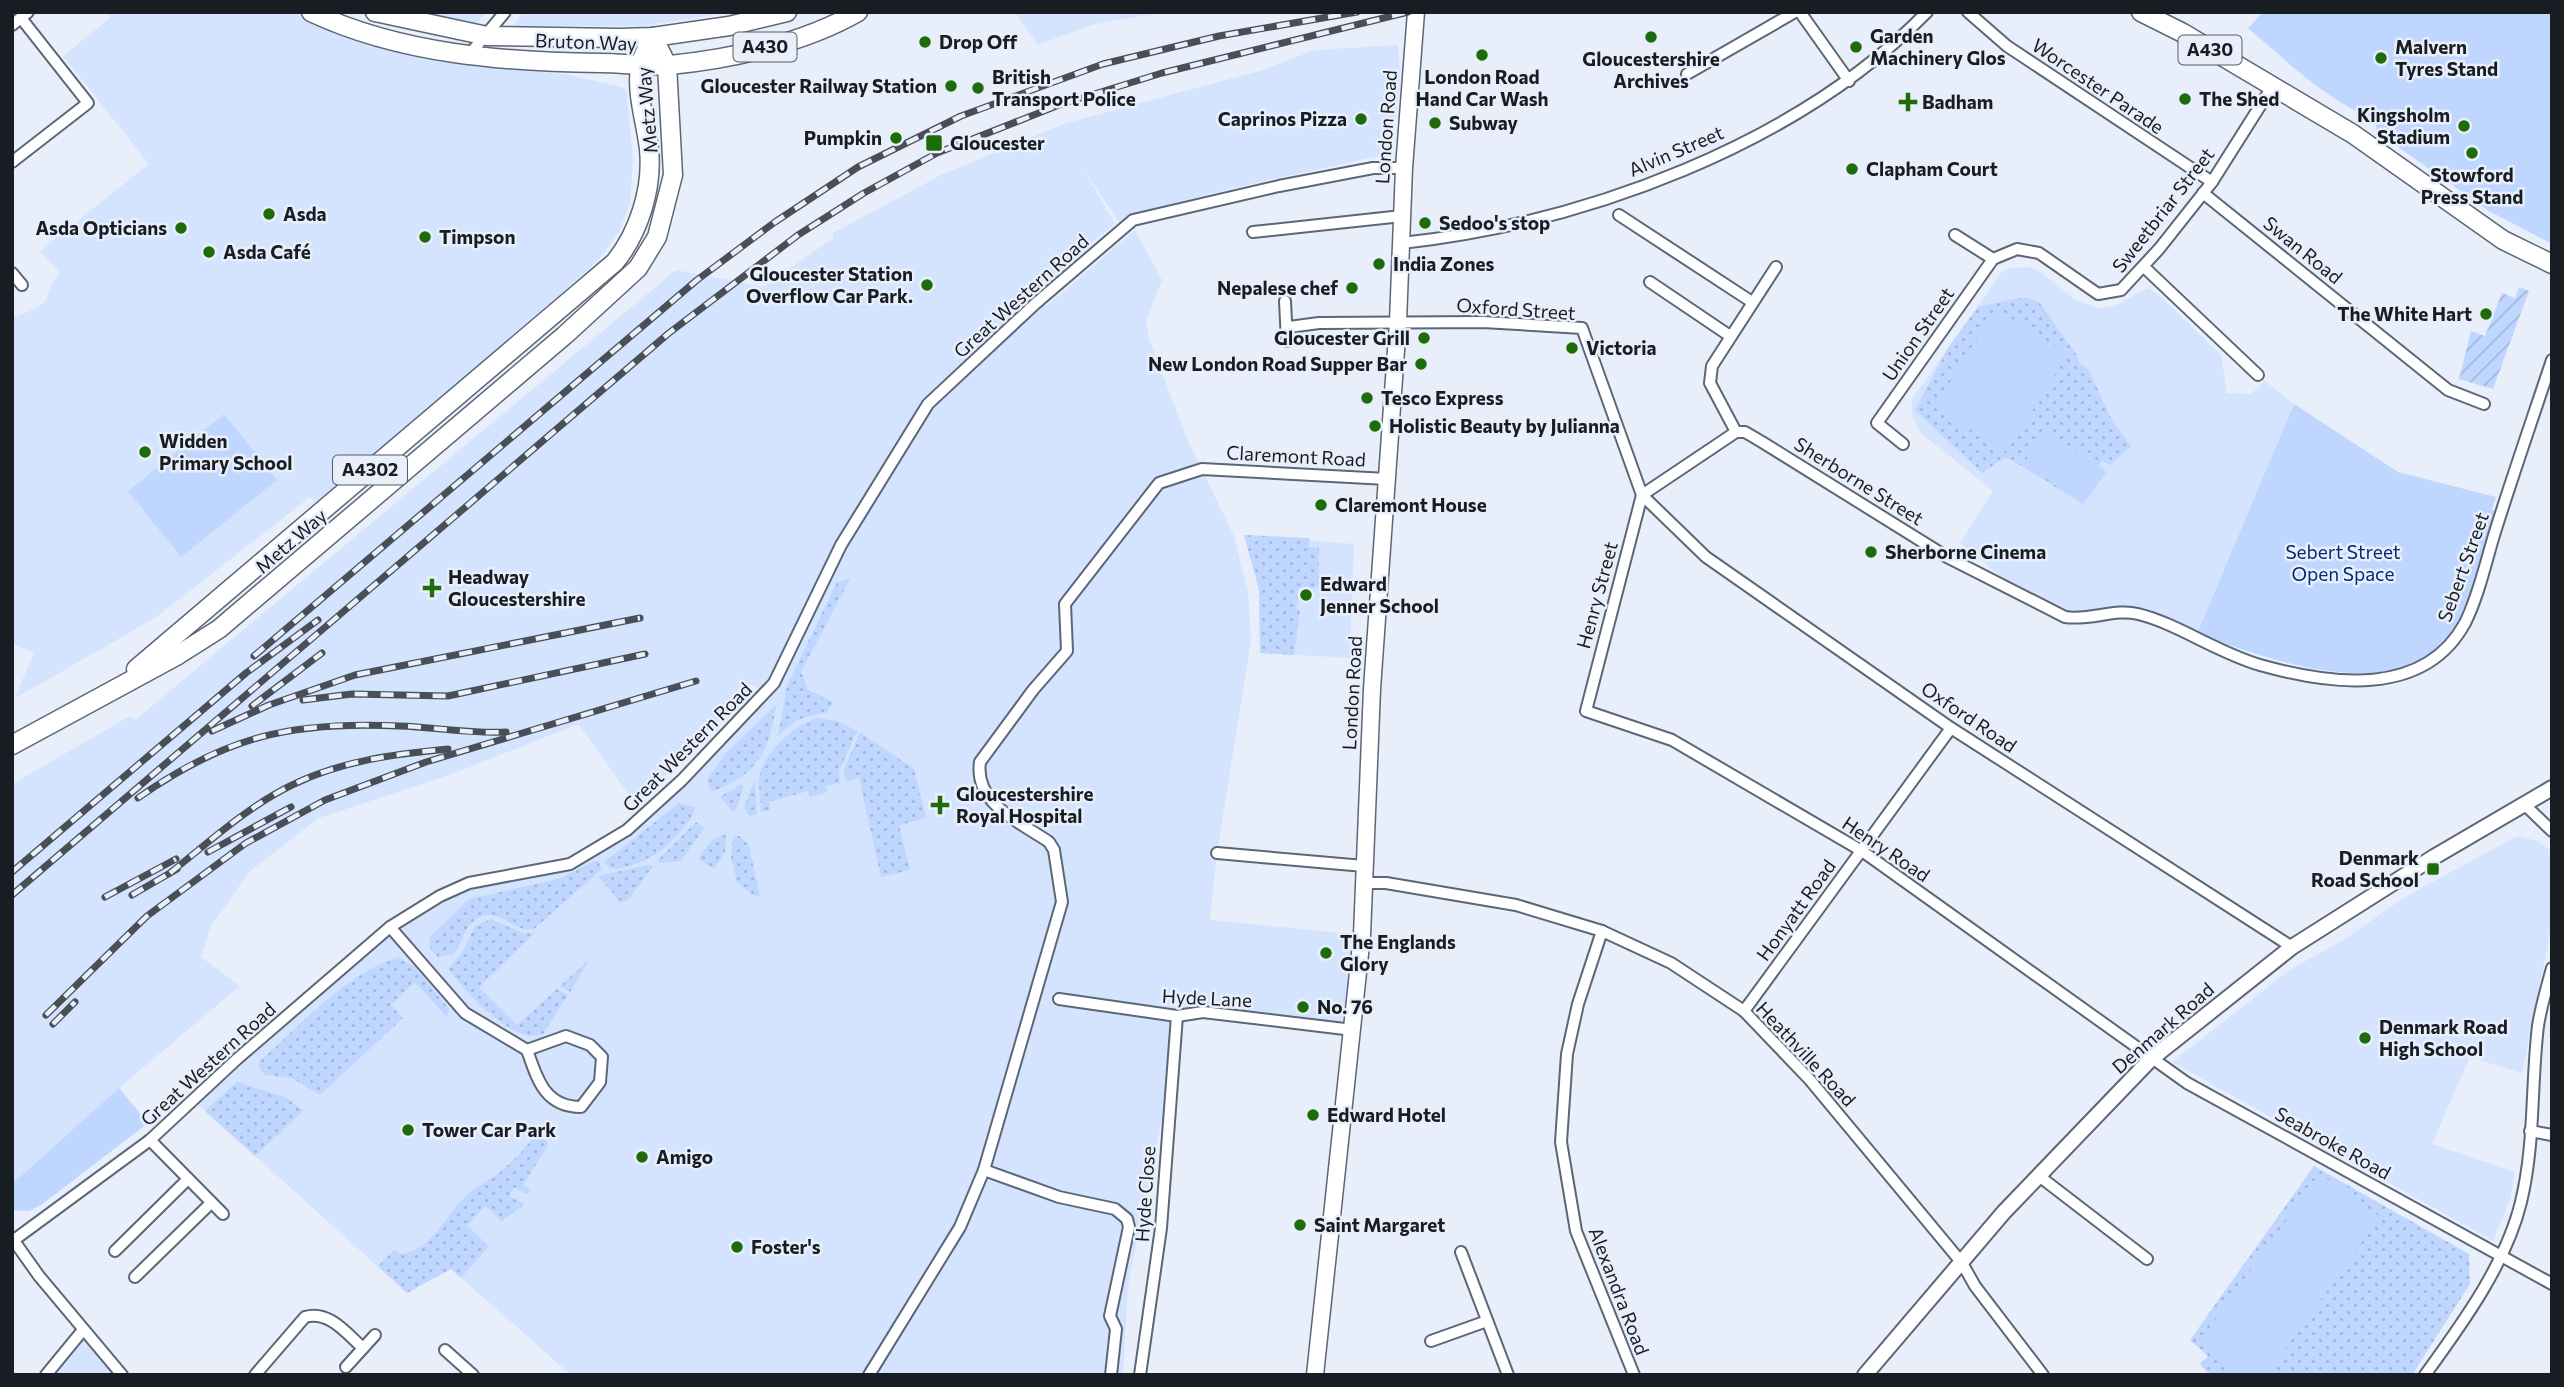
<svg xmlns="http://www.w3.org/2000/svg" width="2564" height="1387" font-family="Commissioner,sans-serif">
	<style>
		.built { fill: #d4e4fe }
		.grass { fill: url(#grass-dots) }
		.park { fill: #bfd6ff }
		.garden { fill: url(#garden-furrows) }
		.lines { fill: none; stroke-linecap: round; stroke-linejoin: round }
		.minor-casing { stroke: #5c6677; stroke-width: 14 }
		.tertiary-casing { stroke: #5c6677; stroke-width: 18 }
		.secondary-casing { stroke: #5c6677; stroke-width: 19 }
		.primary-casing { stroke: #5c6677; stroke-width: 21 }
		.minor { stroke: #fff; stroke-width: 10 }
		.tertiary { stroke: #fff; stroke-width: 14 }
		.secondary { stroke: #fff; stroke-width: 16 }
		.primary { stroke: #fff; stroke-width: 18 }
		.rail-casing { stroke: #4a4f57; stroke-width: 7 }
		.rail { stroke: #e8effb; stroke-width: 4.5; stroke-dasharray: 13; stroke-linecap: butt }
		.poi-dot { fill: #1e6b0b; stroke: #e8effb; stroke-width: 2.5 }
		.labels { text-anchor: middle; stroke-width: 5; stroke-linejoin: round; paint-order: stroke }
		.shield { fill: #e8effb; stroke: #565b64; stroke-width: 2 }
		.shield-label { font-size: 18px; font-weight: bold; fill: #181c23 }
		.poi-label { font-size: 19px; font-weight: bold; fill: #181c23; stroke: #e8effb; text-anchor: start }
		.street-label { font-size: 19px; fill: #181c23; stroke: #e8effb }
		.park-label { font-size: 19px; fill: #012a75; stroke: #e8effb }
	</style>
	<defs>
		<pattern id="grass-dots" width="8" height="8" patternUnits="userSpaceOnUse" patternTransform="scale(1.75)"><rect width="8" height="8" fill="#bfd6ff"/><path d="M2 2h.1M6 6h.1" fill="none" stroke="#a3b7da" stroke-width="1.8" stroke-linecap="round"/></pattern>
		<pattern id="garden-furrows" width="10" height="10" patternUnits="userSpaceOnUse" patternTransform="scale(1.75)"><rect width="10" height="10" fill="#bfd6ff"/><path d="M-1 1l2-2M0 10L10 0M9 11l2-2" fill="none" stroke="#a3b7da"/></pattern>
	</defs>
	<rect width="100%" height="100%" fill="#e8effb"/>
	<!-- built -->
	<g class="built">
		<path d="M108 12H291L352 40 392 51 467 65 569 75 621 87 627 92 633 161 630 203 619 232 597 262 367 462 315 502 310 497 155 618 14 699 34 653 12 644V318L35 309 46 300 53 281 60 273 40 251 149 164 63 56 111 17Z"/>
		<path d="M399 12H487L478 22 467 24Z"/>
		<path d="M523 12H732L643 26H513Z"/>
		<path d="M1015 12H1164L1091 25 1038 45Z"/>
		<path d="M1398 45 1400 79 1392 153 1229 189 1131 214 1119 222 1081 165 1115 224 1034 289 1035 304 1048 305 1135 230 1162 280 1146 321 1149 339 1188 441 1233 534 1248 591 1251 641 1217 853 1210 920 1362 935 1353 1030 1203 1012 1177 1016 1171 1024 1163 1114 1128 1286 1123 1375H571L451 1269 407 1293 194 1101 390 927 469 883 570 864 627 830 767 692 747 683 736 704 636 804 578 724 455 773 319 818 250 871 211 926 201 957 240 986 119 1088 12 1184V784L130 716 135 720 676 270 764 287 833 238V233L943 174 1063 124 1259 71 1315 50Z"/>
		<path d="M2028 267 2038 270 2075 300 2099 308 2115 306 2147 288 2158 294 2221 355 2227 393 2251 394 2265 381 2294 404 2194 639 2138 614 2084 620 2033 602 1960 543 1993 491 1921 433 1912 416V399L2001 273 2009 268Z"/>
		<path d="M1244 535 1354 544 1350 658 1260 653 1259 589Z"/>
		<path d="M2517 836 2538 841 2552 852V923L2522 1073 2470 1057 2432 1144 2515 1172 2510 1200 2493 1241 2172 1062 2291 969 2342 941 2405 897Z"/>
		<path d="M83 1330 122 1375H46Z"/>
	</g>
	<!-- grass -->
	<g class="grass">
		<path d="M2025 297 2039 302 2076 354 2079 363 2089 370 2112 421 2131 446 2110 465 2102 460 2099 466 2106 472 2083 504 2012 460 2004 458 1982 473 1915 410 1948 348 1978 307Z"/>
		<path d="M1244 535 1309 538V547L1319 548V588H1299L1296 609 1300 611 1294 655 1260 653 1259 589Z"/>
		<path d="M850 579 801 672 808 690 833 702 827 712 796 720 778 736 787 686 837 582Z"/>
		<path d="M776 705C771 740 764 765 731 783 724 786 718 791 711 791L707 780 726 753Z"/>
		<path d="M818 718 838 721 857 731 839 771 840 783 826 786 827 792 810 797 808 791 769 802 770 810 761 812C761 801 757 783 760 773 768 749 794 725 818 718Z"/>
		<path d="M860 732 914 769 926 818 899 825 910 870 881 877 859 778 845 781 844 770Z"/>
		<path d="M755 780 757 814 749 816 744 807Z"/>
		<path d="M741 784 744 786 736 810 732 811 720 797Z"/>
		<path d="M679 803 695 807 694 814C673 841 663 855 629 866 618 870 612 872 604 862Z"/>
		<path d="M696 822 703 827 702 831 681 861 659 863 658 860Z"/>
		<path d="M726 833 725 852 714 869 698 859 712 840Z"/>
		<path d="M740 836 749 846 760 896 756 897 737 883 731 857 733 837Z"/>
		<path d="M594 861H598L602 869 534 929C510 934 496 897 469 926 462 934 461 946 453 954L438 957 429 946 430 937 469 899 559 879Z"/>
		<path d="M647 865 653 866 630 898 621 903 598 876Z"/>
		<path d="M491 919 525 934 536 932 479 987 517 1025 557 989 568 995 543 1034C513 1047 465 990 448 969L462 953 475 926Z"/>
		<path d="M398 957 415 967 449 1009 447 1017 415 982 391 1005 403 1018 320 1095 292 1078 265 1075 259 1068V1062C301 1025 344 975 398 957Z"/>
		<path d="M589 960 570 992 560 986Z"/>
		<path d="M237 1082 287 1098 303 1111 255 1156 205 1111Z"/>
		<path d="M535 1136 547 1141 548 1145 523 1185 532 1191 526 1194 514 1187 509 1196 525 1204 502 1221 485 1206 467 1226 489 1246 461 1278 451 1269 407 1293 378 1266 394 1250 403 1254C434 1248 444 1216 465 1197 477 1185 493 1179 505 1168 516 1158 526 1147 535 1136Z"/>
		<path d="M2314 1166 2469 1254 2470 1284 2412 1375H2209L2200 1364 2208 1356 2190 1340Z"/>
	</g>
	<!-- park -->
	<g class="park">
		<path d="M2263 12H2552V244L2489 211 2377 132 2375 120C2326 100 2288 62 2248 28Z"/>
		<path d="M1996 309 2068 354 2006 452 1934 407Z"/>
		<path d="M2294 404 2398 472 2496 497 2492 510 2496 511C2483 550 2474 596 2452 632 2403 710 2262 658 2197 633Z"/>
		<path d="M224 414 277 480 181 557 128 491Z"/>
		<path d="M2046 430 2106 472 2083 504 2024 463Z"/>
		<path d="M119 1088 148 1123 41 1205 29 1211 12 1210V1184Z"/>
		<path d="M2320 1174 2380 1217 2266 1375H2243L2199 1342Z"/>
	</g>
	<!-- garden -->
	<path class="garden" d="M2519 287 2529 291 2493 389 2459 379 2471 331 2485 336 2502 293 2515 298Z"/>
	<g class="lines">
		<defs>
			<g id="minor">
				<path d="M1800 12 1849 81"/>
				<path d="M1968 12 2007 46 2212 182"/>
				<path d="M12 25 28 12"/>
				<path d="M469 55 505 12"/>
				<path d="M1687 74 1795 12"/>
				<path d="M12 162 88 103 21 18"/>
				<path d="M2203 193 2448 390 2484 404"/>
				<path d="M1619 215 1752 302"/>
				<path d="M1253 232 1402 216"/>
				<path d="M1955 235 1993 259"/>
				<path d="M1402 243C1585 223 1797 145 1927 12"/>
				<path d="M1776 267 1712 366 1710 383 1736 432H1745L1762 442 1947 557 2065 617C2091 621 2115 608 2138 614 2176 623 2218 653 2260 665 2331 685 2424 698 2465 623 2479 595 2486 561 2495 532 2513 475 2533 417 2552 360"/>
				<path d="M2144 267 2258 375"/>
				<path d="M12 273 22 285"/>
				<path d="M1650 282 1730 336"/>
				<path d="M1285 301 1287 341"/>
				<path d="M1289 327 1319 323 1483 322 1582 328 1642 495 1706 557 1951 728 2292 947"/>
				<path d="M1903 444 1877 423 1993 259 2017 249 2039 253 2098 294 2121 290 2159 249 2212 182 2272 87"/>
				<path d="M1642 495 1586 711 1672 740 1862 851 2187 1083 2552 1284"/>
				<path d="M1642 495 1736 432"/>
				<path d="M2526 806 2552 831"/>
				<path d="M1217 853 1364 866"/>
				<path d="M1363 883H1386L1516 905 1602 931 1671 963 1744 1011 1810 1080 1962 1263 1975 1286 2043 1375"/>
				<path d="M390 927 465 1013 527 1050"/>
				<path d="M1602 931 1578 1004 1567 1054 1561 1142 1576 1231 1634 1375"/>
				<path d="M1059 999 1177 1016 1203 1012 1353 1030"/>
				<path d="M1744 1011 1951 728"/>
				<path d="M566 1036 590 1045 602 1057 600 1082 581 1107C544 1107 537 1078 527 1050Z"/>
				<path d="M2530 1131 2552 1135"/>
				<path d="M150 1140 223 1214"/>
				<path d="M984 1170 1059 1197 1115 1209 1127 1219 1129 1227 1110 1316 1116 1329 1111 1375"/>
				<path d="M2039 1176 2147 1259"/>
				<path d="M12 1238 39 1276 122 1375"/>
				<path d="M14 1240 150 1140 237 1059 390 927 440 896 469 883 570 864 627 830 682 780 774 683 841 545 928 404 1035 304 1133 220 1279 186 1373 168H1404"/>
				<path d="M115 1251 187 1180"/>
				<path d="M1461 1252 1508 1375"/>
				<path d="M135 1277 211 1203"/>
				<path d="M1431 1341 1487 1321"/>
				<path d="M445 1350 473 1375"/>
				<path d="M346 1367 375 1335"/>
				<path d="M46 1375 83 1330"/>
				<path d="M255 1375 305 1317C329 1310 346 1333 363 1348"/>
				<path d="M869 1375 960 1227 984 1170 1062 902 1054 850 1049 842C1020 822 974 804 980 762L1033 690 1067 651 1065 604 1159 483 1202 469 1387 479"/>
				<path d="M1140 1375 1161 1228 1177 1016"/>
				<path d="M2425 1375C2462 1324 2506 1264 2521 1202 2535 1145 2531 1084 2538 1026 2541 1006 2547 987 2552 968"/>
			</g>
			<path id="tertiary" d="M1865 1375 2004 1212 2151 1059 2292 947 2434 857 2552 788"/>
			<path id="secondary" d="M1315 1375 1362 935 1372 689 1398 322 1404 168 1416 12"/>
			<g id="primary">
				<path d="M311 12C400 54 505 62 601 63 624 63 647 67 670 65 732 59 804 43 858 12"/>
				<path d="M375 12 487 36 619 38 653 37 729 26 787 12"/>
				<path d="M2141 12 2183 33 2353 134 2503 240 2552 264"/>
				<path d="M136 669 615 262C639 232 653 188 649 149 646 122 636 95 640 67 641 57 649 46 653 37"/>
				<path d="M12 745 178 655 219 629 565 335 638 268 657 237 673 175 667 65 653 37"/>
			</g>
		</defs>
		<!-- minor casing -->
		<use href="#minor" class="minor-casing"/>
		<!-- tertiary casing -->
		<use href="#tertiary" class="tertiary-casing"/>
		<!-- secondary casing -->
		<use href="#secondary" class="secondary-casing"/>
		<!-- primary casing -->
		<use href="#primary" class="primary-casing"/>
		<!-- minor -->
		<use href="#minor" class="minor"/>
		<!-- tertiary -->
		<use href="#tertiary" class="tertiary"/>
		<!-- secondary -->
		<use href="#secondary" class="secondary"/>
		<!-- primary -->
		<use href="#primary" class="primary"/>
		<defs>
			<g id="rail">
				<path d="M254 656 697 280 775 222 858 167 961 116 1103 64 1219 36 1357 12"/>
				<path d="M303 700 352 694 448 696 645 654"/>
				<path d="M252 706 322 653"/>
				<path d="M212 731 269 705 355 675 640 618"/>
				<path d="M138 798C226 736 292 721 399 726 435 727 470 734 506 732"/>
				<path d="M208 852 291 807"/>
				<path d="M12 872 246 673 318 620"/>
				<path d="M170 873C209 842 247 807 292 785 341 761 394 754 448 749"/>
				<path d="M12 895 669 333 798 235 864 193 937 153 1059 105 1162 73 1408 12"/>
				<path d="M132 895 177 869"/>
				<path d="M105 897 176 859"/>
				<path d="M46 1015 147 916 246 843 325 800 426 762 696 681"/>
				<path d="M53 1024 75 1002"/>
			</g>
		</defs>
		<!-- rail casing -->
		<use href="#rail" class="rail-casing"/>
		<!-- rail -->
		<use href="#rail" class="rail"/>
	</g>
	<!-- markers -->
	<g class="poi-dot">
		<circle cx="1651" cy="37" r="7"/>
		<circle cx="925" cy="42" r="7"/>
		<circle cx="1856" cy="47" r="7"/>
		<circle cx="1482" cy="55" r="7"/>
		<circle cx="2381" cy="58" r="7"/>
		<circle cx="951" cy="86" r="7"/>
		<circle cx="978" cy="88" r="7"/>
		<circle cx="2185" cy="99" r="7"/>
		<path d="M1904.5 91.5h7v7h7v7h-7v7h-7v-7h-7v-7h7z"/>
		<circle cx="1361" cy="119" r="7"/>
		<circle cx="1435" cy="123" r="7"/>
		<circle cx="2464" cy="126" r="7"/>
		<circle cx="896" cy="138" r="7"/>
		<rect x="925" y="134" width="18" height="18" rx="3.5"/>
		<circle cx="2472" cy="153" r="7"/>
		<circle cx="1852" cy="169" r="7"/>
		<circle cx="269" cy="214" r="7"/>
		<circle cx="1425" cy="223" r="7"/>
		<circle cx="181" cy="228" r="7"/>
		<circle cx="425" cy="237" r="7"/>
		<circle cx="209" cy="252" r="7"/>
		<circle cx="1379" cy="264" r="7"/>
		<circle cx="927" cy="285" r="7"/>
		<circle cx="1352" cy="288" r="7"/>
		<circle cx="2486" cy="314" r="7"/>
		<circle cx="1424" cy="338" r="7"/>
		<circle cx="1572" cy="348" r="7"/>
		<circle cx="1421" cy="364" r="7"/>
		<circle cx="1367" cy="398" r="7"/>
		<circle cx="1375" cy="426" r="7"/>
		<circle cx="145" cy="452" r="7"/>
		<circle cx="1321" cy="505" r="7"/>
		<circle cx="1871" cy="552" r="7"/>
		<path d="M428.5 577.5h7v7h7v7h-7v7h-7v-7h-7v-7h7z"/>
		<circle cx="1306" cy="595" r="7"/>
		<path d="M936.5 794.5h7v7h7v7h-7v7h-7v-7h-7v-7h7z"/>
		<rect x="2426" y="862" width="14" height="14" rx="3.5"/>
		<circle cx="1326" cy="953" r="7"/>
		<circle cx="1303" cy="1007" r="7"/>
		<circle cx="2365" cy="1038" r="7"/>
		<circle cx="1313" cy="1115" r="7"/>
		<circle cx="408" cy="1130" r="7"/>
		<circle cx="642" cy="1157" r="7"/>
		<circle cx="1300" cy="1225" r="7"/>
		<circle cx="737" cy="1247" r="7"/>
	</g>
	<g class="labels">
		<!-- shield labels -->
		<g class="shield">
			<rect x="733.5" y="32.5" width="63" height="29" rx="5"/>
			<rect x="2178.5" y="35.5" width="63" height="29" rx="5"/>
			<rect x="333" y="455.5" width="74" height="29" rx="5"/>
		</g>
		<g class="shield-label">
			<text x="765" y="53">A430</text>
			<text x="2210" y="56">A430</text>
			<text x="370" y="476">A4302</text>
		</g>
		<!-- poi labels -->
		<g class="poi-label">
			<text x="1870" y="43">Garden<tspan x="1870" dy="22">Machinery Glos</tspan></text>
			<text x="939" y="49">Drop Off</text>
			<text x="2395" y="54">Malvern<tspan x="2395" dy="22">Tyres Stand</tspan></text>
			<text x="1651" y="66" text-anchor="middle">Gloucestershire<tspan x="1651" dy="22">Archives</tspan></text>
			<text x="992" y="84">British<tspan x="992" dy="22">Transport Police</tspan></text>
			<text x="1482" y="84" text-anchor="middle">London Road<tspan x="1482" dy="22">Hand Car Wash</tspan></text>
			<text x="937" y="93" text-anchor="end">Gloucester Railway Station</text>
			<text x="2199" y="106">The Shed</text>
			<text x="1922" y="109">Badham</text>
			<text x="2450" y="122" text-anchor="end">Kingsholm<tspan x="2450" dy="22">Stadium</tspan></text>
			<text x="1347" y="126" text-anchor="end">Caprinos Pizza</text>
			<text x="1449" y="130">Subway</text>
			<text x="882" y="145" text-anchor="end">Pumpkin</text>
			<text x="950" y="150">Gloucester</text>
			<text x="1866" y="176">Clapham Court</text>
			<text x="2472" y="182" text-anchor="middle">Stowford<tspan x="2472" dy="22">Press Stand</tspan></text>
			<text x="283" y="221">Asda</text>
			<text x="1439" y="230">Sedoo's stop</text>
			<text x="167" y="235" text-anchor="end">Asda Opticians</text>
			<text x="439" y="244">Timpson</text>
			<text x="223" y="259">Asda Café</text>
			<text x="1393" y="271">India Zones</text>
			<text x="913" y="281" text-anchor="end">Gloucester Station<tspan x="913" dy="22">Overflow Car Park.</tspan></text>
			<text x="1338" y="295" text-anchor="end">Nepalese chef</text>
			<text x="2472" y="321" text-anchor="end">The White Hart</text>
			<text x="1410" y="345" text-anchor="end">Gloucester Grill</text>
			<text x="1586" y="355">Victoria</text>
			<text x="1407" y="371" text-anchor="end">New London Road Supper Bar</text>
			<text x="1381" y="405">Tesco Express</text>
			<text x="1389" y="433">Holistic Beauty by Julianna</text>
			<text x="159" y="448">Widden<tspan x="159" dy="22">Primary School</tspan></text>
			<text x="1335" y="512">Claremont House</text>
			<text x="1885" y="559">Sherborne Cinema</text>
			<text x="448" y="584">Headway<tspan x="448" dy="22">Gloucestershire</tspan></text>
			<text x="1320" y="591">Edward<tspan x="1320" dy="22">Jenner School</tspan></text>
			<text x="956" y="801">Gloucestershire<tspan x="956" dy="22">Royal Hospital</tspan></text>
			<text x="2419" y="865" text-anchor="end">Denmark<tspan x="2419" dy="22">Road School</tspan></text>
			<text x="1340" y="949">The Englands<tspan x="1340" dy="22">Glory</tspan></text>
			<text x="1317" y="1014">No. 76</text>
			<text x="2379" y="1034">Denmark Road<tspan x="2379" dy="22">High School</tspan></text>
			<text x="1327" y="1122">Edward Hotel</text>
			<text x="422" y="1137">Tower Car Park</text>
			<text x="656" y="1164">Amigo</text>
			<text x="1314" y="1232">Saint Margaret</text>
			<text x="751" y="1254">Foster's</text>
		</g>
		<!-- street labels -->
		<g class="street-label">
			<text transform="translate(586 42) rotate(2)" y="7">Bruton Way</text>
			<text transform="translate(2098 86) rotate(34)" y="7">Worcester Parade</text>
			<text transform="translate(647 110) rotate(-95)" y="7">Metz Way</text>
			<text transform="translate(1386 127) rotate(-86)" y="7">London Road</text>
			<text transform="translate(1676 151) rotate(-23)" y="7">Alvin Street</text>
			<text transform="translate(2163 210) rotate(-52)" y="7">Sweetbriar Street</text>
			<text transform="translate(2303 250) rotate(39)" y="7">Swan Road</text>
			<text transform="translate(1021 296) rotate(-42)" y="7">Great Western Road</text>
			<text transform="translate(1516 309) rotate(4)" y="7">Oxford Street</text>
			<text transform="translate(1918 334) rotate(-55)" y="7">Union Street</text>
			<text transform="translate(1296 456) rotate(3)" y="7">Claremont Road</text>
			<text transform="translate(1859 481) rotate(32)" y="7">Sherborne Street</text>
			<text transform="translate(291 541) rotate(-41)" y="7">Metz Way</text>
			<text transform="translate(2463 567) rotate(-70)" y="7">Sebert Street</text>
			<text transform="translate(1597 595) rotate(-75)" y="7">Henry Street</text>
			<text transform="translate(1352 693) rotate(-87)" y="7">London Road</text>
			<text transform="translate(1969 717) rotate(34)" y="7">Oxford Road</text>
			<text transform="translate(687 747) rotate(-45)" y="7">Great Western Road</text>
			<text transform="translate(1886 849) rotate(34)" y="7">Henry Road</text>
			<text transform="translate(1796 910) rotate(-54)" y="7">Honyatt Road</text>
			<text transform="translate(1207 998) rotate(3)" y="7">Hyde Lane</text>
			<text transform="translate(2163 1028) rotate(-41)" y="7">Denmark Road</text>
			<text transform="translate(1806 1054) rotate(47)" y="7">Heathville Road</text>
			<text transform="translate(208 1064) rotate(-42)" y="7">Great Western Road</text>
			<text transform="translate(2333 1143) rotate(29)" y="7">Seabroke Road</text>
			<text transform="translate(1145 1194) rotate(-86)" y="7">Hyde Close</text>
			<text transform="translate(1619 1291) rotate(69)" y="7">Alexandra Road</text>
		</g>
		<!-- park labels -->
		<g class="park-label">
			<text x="2343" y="559">Sebert Street<tspan x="2343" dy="22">Open Space</tspan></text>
		</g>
	</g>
	<!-- border -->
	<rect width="2564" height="1387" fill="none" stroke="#181c23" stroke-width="28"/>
</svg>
